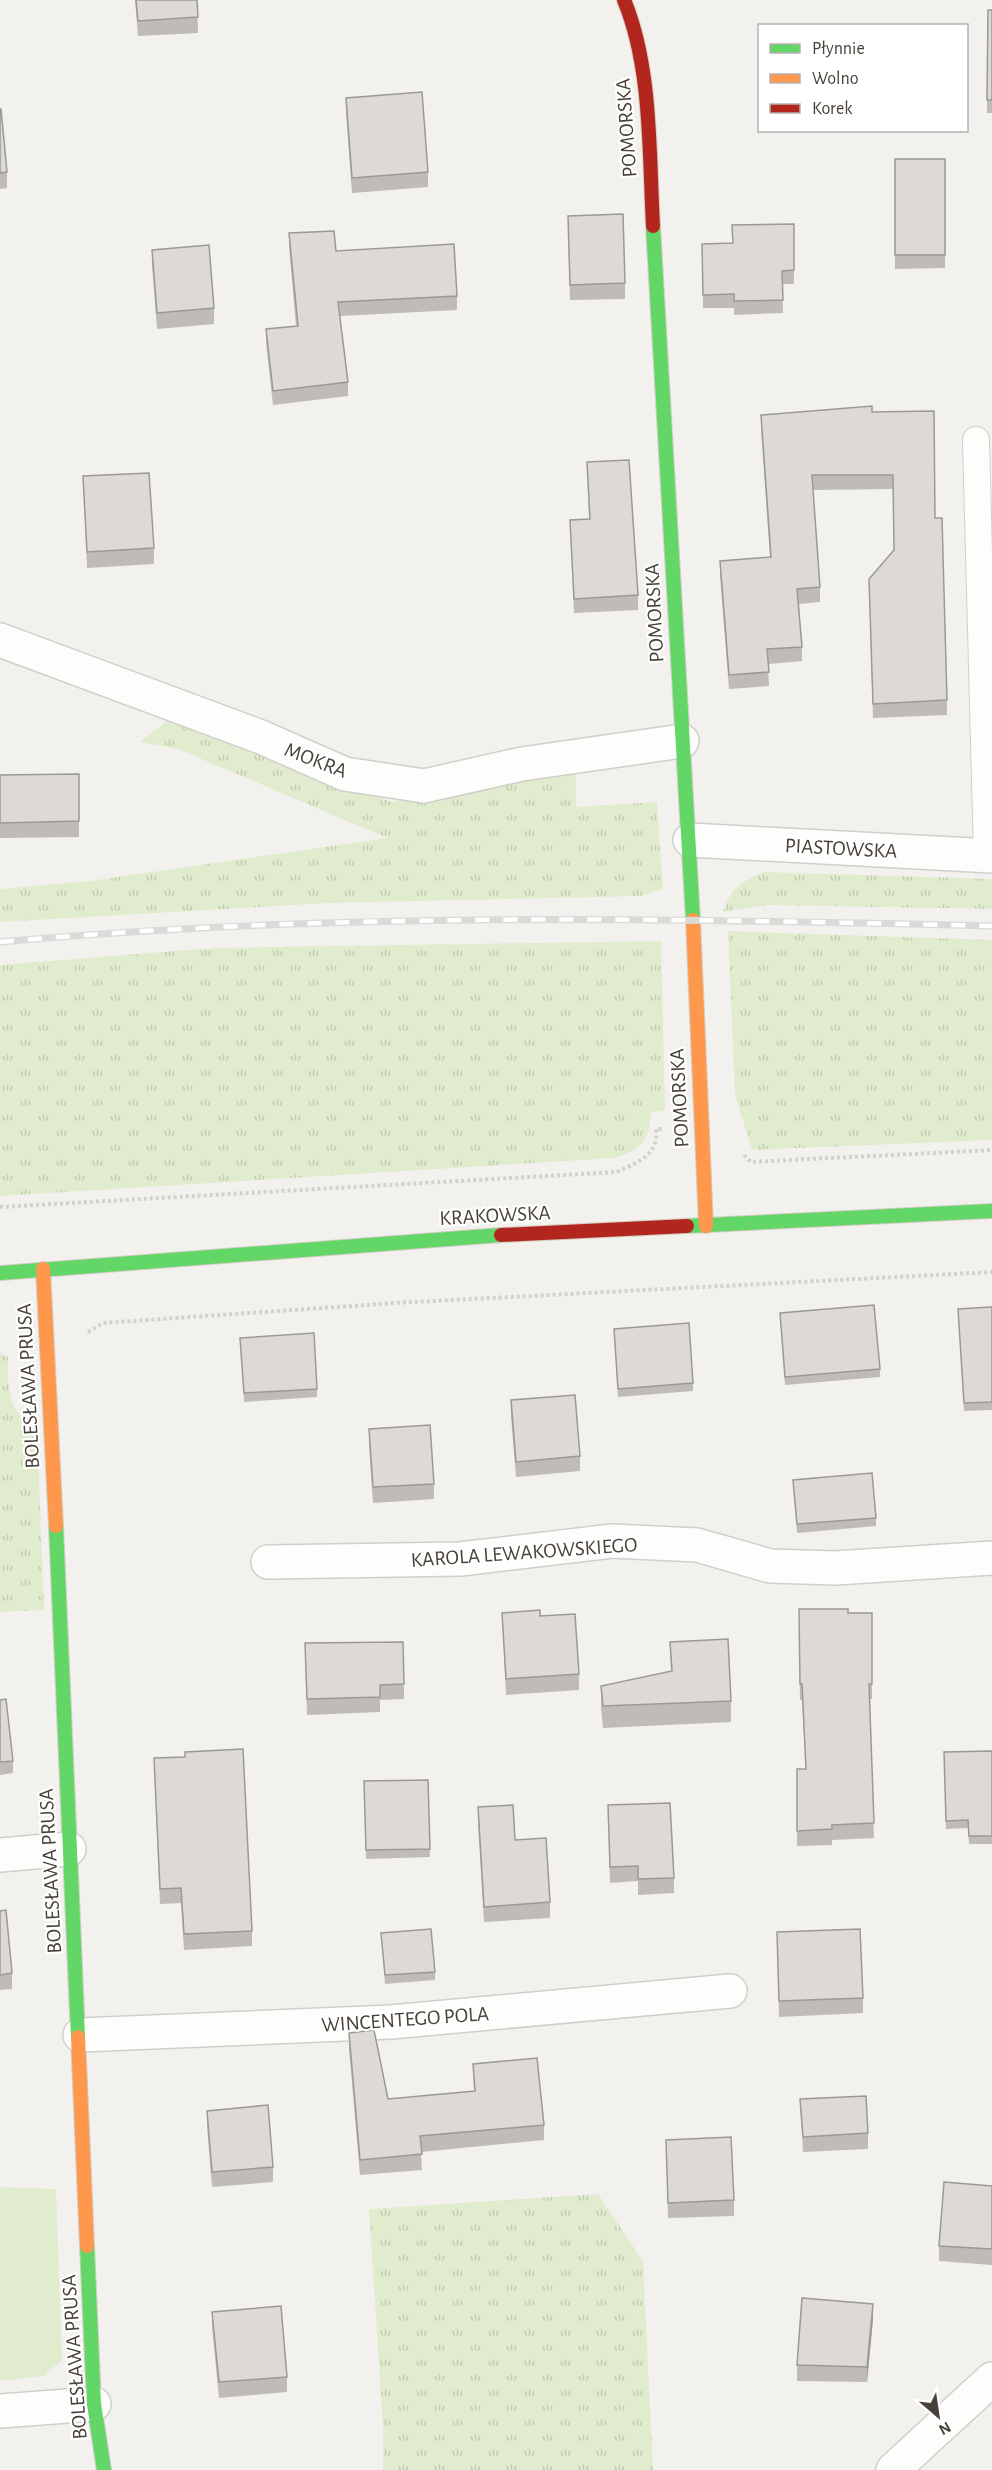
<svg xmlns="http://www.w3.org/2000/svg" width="992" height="2470" font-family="'Alegreya Sans',sans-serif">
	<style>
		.grass { fill: url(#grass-tufts) }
		.garden { fill: #e1ecce }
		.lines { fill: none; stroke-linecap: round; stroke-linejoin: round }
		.lane-casing { stroke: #d1cfcb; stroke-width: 28 }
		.street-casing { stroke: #d1cfcb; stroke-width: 36 }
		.fast-casing { stroke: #d2cec4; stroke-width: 16 }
		.slow-casing { stroke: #d2cec4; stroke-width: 16 }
		.jam-casing { stroke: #d2cec4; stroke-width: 16 }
		.path { stroke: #d3d1cc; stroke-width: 4; stroke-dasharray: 3 3; stroke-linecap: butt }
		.lane { stroke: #fdfdfc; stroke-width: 26 }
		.street { stroke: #fdfdfc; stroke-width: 33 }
		.fast { stroke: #63d668; stroke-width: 14 }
		.slow { stroke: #ff974d; stroke-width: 14 }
		.jam { stroke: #b3261e; stroke-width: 14 }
		.rail-casing { stroke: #dadad9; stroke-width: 7 }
		.rail { stroke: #fff; stroke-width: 4.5; stroke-dasharray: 14; stroke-linecap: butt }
		.wall { fill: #bebbb8 }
		.shaded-wall { fill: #9b9996 }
		.building { fill: #dddad6; stroke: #9b9996; stroke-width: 1.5 }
		.labels { text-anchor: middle; stroke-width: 4.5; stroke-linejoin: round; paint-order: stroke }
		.street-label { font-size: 21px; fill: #494239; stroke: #fff }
	</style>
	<defs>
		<pattern id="grass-tufts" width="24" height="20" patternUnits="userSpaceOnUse" patternTransform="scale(1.5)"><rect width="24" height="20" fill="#e1ecce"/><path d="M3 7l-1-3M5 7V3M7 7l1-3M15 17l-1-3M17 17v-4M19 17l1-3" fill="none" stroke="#c3ccb2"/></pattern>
	</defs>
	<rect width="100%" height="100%" fill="#f3f1ed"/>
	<!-- grass -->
	<g class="grass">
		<path d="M172 717 391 802 576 766V807L657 802 663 889 641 896 327 903 0 922V889L90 881 387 838 178 749 140 742Z"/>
		<path d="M763 872 992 879V909L767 905 723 912C732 886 739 884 763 872Z"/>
		<path d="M728 931 992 940V1140L752 1150 735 1094Z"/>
		<path d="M661 941 665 1111 651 1112C650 1139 640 1152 614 1158L0 1196V965L213 948Z"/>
		<path d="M0 1353 8 1357C8 1384 6 1415 37 1426L44 1610 0 1612Z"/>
		<path d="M598 2194 643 2261 653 2470H383V2427L369 2209Z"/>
	</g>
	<!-- garden -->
	<path class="garden" d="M0 2187 56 2189 62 2360 44 2376 0 2381Z"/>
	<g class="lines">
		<defs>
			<path id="lane" d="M976 440 987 856"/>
			<g id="street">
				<path d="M0 640 261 737 345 774 424 786 522 764 682 741"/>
				<path d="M690 840 992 856"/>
				<path d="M268 1562 460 1559 612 1541 697 1545 770 1566 836 1568 992 1558"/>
				<path d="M0 1855 69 1849"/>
				<path d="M80 2035 391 2022 730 1991"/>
				<path d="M0 2411 94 2404"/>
				<path d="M893 2470 992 2379"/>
			</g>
			<g id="fast">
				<path d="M653 226 693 920"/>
				<path d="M687 1226 992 1211"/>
				<path d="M0 1273 501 1235"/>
				<path d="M56 1526 78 2037"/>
				<path d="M87 2246 94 2404 104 2470"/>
			</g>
			<g id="slow">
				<path d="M693 920 706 1226"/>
				<path d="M43 1269 56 1526"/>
				<path d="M78 2037 87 2246"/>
			</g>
			<g id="jam">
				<path d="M624 0C652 67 649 154 653 226"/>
				<path d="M501 1235 687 1226"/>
			</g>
		</defs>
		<!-- lane casing -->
		<use href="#lane" class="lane-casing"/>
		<!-- street casing -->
		<use href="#street" class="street-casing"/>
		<!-- fast casing -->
		<use href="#fast" class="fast-casing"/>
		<!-- slow casing -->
		<use href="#slow" class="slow-casing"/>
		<!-- jam casing -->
		<use href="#jam" class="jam-casing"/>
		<!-- path -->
		<g class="path">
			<path d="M744 1155 751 1162 992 1150"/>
			<path d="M0 1207 617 1172C636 1163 660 1155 656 1129H663"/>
			<path d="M88 1332 103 1323 395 1303 992 1272"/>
		</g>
		<!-- lane -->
		<use href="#lane" class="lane"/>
		<!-- street -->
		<use href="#street" class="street"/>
		<!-- fast -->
		<use href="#fast" class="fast"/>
		<!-- slow -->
		<use href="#slow" class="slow"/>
		<!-- jam -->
		<use href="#jam" class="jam"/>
		<defs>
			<path id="rail" d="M0 942C330 912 661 918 992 926"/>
		</defs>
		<!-- rail casing -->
		<use href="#rail" class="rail-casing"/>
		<!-- rail -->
		<use href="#rail" class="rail"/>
	</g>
	<!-- wall -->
	<g class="wall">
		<path d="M135 0H197L198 33 138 36Z"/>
		<path d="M988 10H992V113H987Z"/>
		<path d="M346 98 428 172V187L352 193 346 113Z"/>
		<path d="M0 109 7 172V188L0 189Z"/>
		<path d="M895 159H945V268L895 269Z"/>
		<path d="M794 224V284H782L783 313 734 315V308H703L702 244 732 243Z"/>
		<path d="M568 231 625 283V299L570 300Z"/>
		<path d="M289 233 457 296V310L340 316 348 382V396L273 405 266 343V329L296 326 289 247Z"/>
		<path d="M152 250 214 308V324L157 329 152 265Z"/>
		<path d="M872 412 935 518 947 700V715L873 718 869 579 894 550 893 489 813 490 820 587V602L799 604 802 647V661L768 664 769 686 729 689 720 575V561L770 557 761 429V415Z"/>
		<path d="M587 462 638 595V610L574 613 570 520 589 519Z"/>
		<path d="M83 476 154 548V564L87 568Z"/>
		<path d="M79 774V837L0 838V775Z"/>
		<path d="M992 1307V1410L964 1411 958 1309Z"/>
		<path d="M780 1313 880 1369V1377L785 1385Z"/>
		<path d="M614 1329 693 1383V1391L618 1397Z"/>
		<path d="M240 1338 317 1389V1397L244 1402Z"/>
		<path d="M511 1400 580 1456V1471L516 1477 511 1416Z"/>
		<path d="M369 1429 434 1484V1499L373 1503 369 1445Z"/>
		<path d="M793 1480 876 1518V1526L797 1533Z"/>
		<path d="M799 1609 848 1613H872V1699H870L874 1838 832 1840V1845L797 1846V1769H806L802 1700H800Z"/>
		<path d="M502 1613 540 1616 579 1674V1690L506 1695Z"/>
		<path d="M670 1642 731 1701V1722L603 1728 601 1707V1686L671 1671Z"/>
		<path d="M305 1643 404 1684V1699L380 1700V1712L307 1715Z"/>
		<path d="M0 1700 13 1761V1773L0 1775Z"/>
		<path d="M992 1751V1844H969L968 1828 946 1829 944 1752Z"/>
		<path d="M154 1758 252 1931V1946L184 1950 181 1903 160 1904Z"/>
		<path d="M428 1780 430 1857 366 1859 364 1781Z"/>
		<path d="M608 1805 674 1878V1893L638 1895V1881L610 1883Z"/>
		<path d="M478 1807 515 1840 550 1902V1918L484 1922 478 1823Z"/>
		<path d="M0 1911 12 1973V1989L0 1990Z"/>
		<path d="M777 1932 863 1998V2013L779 2017Z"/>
		<path d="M381 1933 435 1972V1980L385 1984Z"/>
		<path d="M349 2033 388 2099 474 2092 473 2064 544 2125V2140L421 2152 422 2170 360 2175 349 2049Z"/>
		<path d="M800 2099 868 2133V2149L803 2152Z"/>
		<path d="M207 2111 273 2167V2182L212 2187 207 2126Z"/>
		<path d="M666 2140 734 2200V2216L668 2218Z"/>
		<path d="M992 2186V2265L939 2261V2246Z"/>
		<path d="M212 2312 287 2377V2392L219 2398 212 2327Z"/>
		<path d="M873 2319 867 2382 797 2381V2365Z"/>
	</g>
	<!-- shaded-wall -->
	<path class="shaded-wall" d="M873 2304V2319L867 2382V2367Z"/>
	<!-- building -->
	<g class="building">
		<path d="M136 0H197L198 17 138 21Z"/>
		<path d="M988 10H992V100H987Z"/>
		<path d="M422 92 428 172 352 178 346 98Z"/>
		<path d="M0 109H1L7 172 0 173Z"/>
		<rect x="895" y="159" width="50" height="96"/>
		<path d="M623 214 625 283 570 285 568 216Z"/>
		<path d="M794 224V270L782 271 783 300 734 301V294L703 295 702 244 733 243 732 225Z"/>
		<path d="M334 231 336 251 454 244 457 296 338 302 348 382 273 391 266 329 298 326 289 233Z"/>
		<path d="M209 245 214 308 157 313 152 250Z"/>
		<path d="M872 406V412L934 411 935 518H942L947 700 873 704 869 579 894 550 893 475H812L820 587 797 589 802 647 767 649 769 672 729 675 720 561 771 557 761 415Z"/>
		<path d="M629 460 638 595 574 599 570 520 590 519 587 462Z"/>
		<path d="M149 473 154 548 87 552 83 476Z"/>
		<path d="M79 774V821L0 823V775Z"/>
		<path d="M874 1305 880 1369 785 1377 780 1313Z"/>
		<path d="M992 1307V1402L964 1403 958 1309Z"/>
		<path d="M689 1323 693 1383 618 1389 614 1329Z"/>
		<path d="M314 1333 317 1389 244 1393 240 1338Z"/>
		<path d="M575 1395 580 1456 516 1462 511 1400Z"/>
		<path d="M430 1425 434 1484 373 1487 369 1429Z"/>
		<path d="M872 1473 876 1518 797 1524 793 1480Z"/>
		<path d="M799 1609H848V1613H872V1684H869L874 1823 832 1825V1829L797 1831V1769H806L802 1684H800Z"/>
		<path d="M540 1610V1616L575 1614 579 1674 506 1679 502 1613Z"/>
		<path d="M728 1639 731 1701 603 1706 601 1686 672 1671 670 1642Z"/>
		<path d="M403 1642 404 1684 380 1685V1697L307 1699 305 1643Z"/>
		<path d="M6 1699 13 1761 0 1762V1700Z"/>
		<path d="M243 1749 252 1931 184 1934 181 1888 160 1889 154 1758 185 1757V1752Z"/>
		<path d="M992 1751V1836H969L968 1820 946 1821 944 1752Z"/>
		<path d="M428 1780 430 1849 366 1850 364 1781Z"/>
		<path d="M670 1803 674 1878 638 1879V1866L610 1867 608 1805Z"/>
		<path d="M513 1805 515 1840 546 1838 550 1902 484 1907 478 1807Z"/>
		<path d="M6 1910 12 1973 0 1975V1911Z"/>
		<path d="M431 1929 435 1972 385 1975 381 1933Z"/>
		<path d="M860 1929 863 1998 779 2001 777 1932Z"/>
		<path d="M374 2030 388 2099 475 2091 473 2064 537 2058 544 2125 420 2136 422 2154 360 2160 349 2033Z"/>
		<path d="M866 2096 868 2133 803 2137 800 2099Z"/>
		<path d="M268 2105 273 2167 212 2172 207 2111Z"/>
		<path d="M731 2137 734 2200 668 2203 666 2140Z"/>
		<path d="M944 2182 992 2186V2249L939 2246Z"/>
		<path d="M802 2298 873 2304 867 2367 797 2365Z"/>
		<path d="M281 2306 287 2377 219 2382 212 2312Z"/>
	</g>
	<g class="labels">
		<!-- street labels -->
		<g class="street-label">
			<text transform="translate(626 128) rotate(-94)" y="7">POMORSKA</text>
			<text transform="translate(654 613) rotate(-93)" y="7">POMORSKA</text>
			<text transform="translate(316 760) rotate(21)" y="7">MOKRA</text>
			<text transform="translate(841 848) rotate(3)" y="7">PIASTOWSKA</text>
			<text transform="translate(679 1098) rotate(-93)" y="7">POMORSKA</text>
			<text transform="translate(495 1215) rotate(-3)" y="7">KRAKOWSKA</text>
			<text transform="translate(28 1386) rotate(-93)" y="7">BOLESŁAWA PRUSA</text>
			<text transform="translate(524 1552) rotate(-4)" y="7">KAROLA LEWAKOWSKIEGO</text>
			<text transform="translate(50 1871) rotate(-93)" y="7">BOLESŁAWA PRUSA</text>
			<text transform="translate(405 2019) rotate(-4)" y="7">WINCENTEGO POLA</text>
			<text transform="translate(74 2357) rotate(-94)" y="7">BOLESŁAWA PRUSA</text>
		</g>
	</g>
	<!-- legend -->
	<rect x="758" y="24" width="210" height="108" fill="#ffffff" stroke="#b6b3b0" stroke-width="1.5"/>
	<rect x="770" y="44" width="30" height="9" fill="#63d668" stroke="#b6b3b0" stroke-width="1.5"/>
	<text x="812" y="54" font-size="18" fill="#494239">Płynnie</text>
	<rect x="770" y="74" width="30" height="9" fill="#ff974d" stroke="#b6b3b0" stroke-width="1.5"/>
	<text x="812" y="84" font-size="18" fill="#494239">Wolno</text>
	<rect x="770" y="104" width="30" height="9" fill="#b3261e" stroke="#b6b3b0" stroke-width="1.5"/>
	<text x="812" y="114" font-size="18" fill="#494239">Korek</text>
	<!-- north arrow -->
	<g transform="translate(938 2416) rotate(151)" stroke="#ffffff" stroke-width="4.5" paint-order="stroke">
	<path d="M0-4.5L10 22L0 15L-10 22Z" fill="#494239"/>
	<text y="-9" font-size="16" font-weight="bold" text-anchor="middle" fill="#494239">N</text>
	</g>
</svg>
